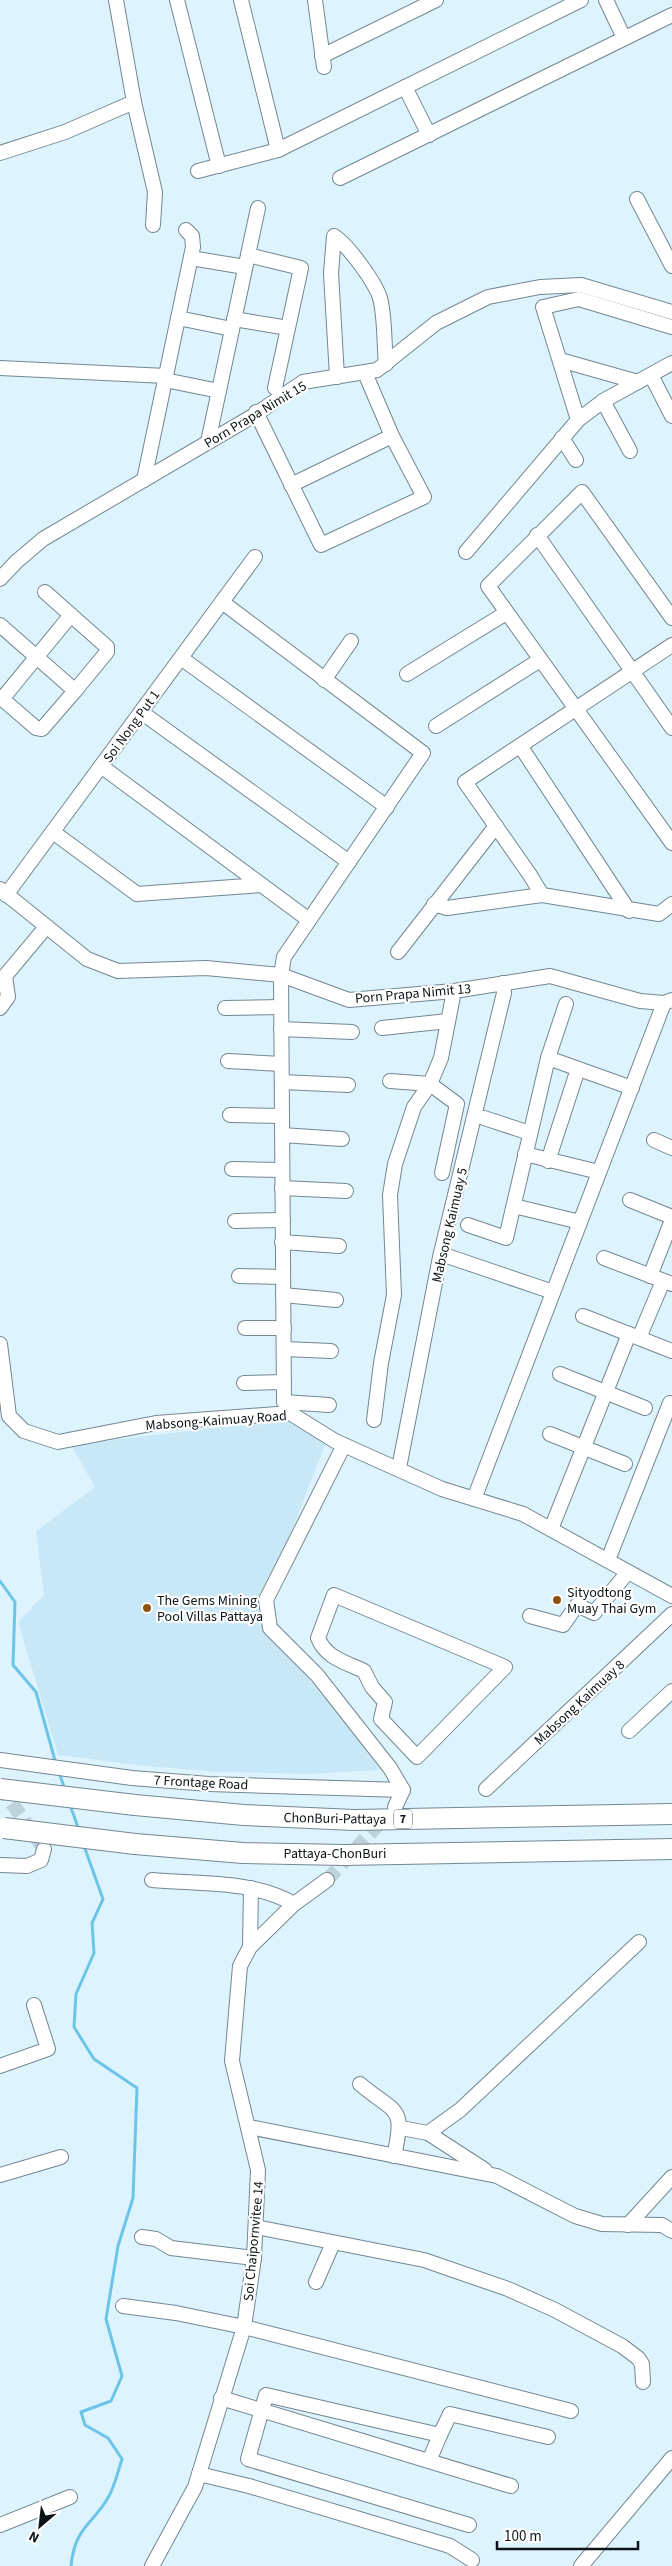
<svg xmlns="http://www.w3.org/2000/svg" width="672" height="2566" font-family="'Source Sans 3',sans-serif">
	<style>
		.built { fill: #c9e8f7 }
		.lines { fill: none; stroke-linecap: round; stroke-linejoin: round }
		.stream { stroke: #6dc4e9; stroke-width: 3 }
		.minor-tunnel { stroke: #bed2db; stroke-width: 14; stroke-dasharray: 14 7; stroke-linecap: butt }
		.minor-casing { stroke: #738791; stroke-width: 16 }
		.highway-casing { stroke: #738791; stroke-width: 22 }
		.minor { stroke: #fff; stroke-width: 14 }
		.highway { stroke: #fff; stroke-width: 20 }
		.highway-bridge-casing { stroke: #738791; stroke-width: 22; stroke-linecap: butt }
		.highway-bridge { stroke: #fff; stroke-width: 20 }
		.poi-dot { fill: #8e540f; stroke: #fff; stroke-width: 2 }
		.labels { text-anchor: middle; stroke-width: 4.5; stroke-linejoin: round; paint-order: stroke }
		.shield { fill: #fff; stroke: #555a5d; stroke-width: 1 }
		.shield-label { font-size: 12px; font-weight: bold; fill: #0c1417 }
		.street-label { font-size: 14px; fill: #0c1417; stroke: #fff }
		.poi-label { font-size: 14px; fill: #0c1417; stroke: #fff; text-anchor: start }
	</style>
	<rect width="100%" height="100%" fill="#ddf4fe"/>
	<!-- built -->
	<path class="built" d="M290 1419 325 1445 257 1620 338 1712 380 1770 309 1774 220 1772 144 1766 58 1755 18 1622 44 1595 36 1531 95 1487 71 1445Z"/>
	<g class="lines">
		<!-- stream -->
		<g class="stream">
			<path d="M0 1581 15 1602 13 1665 36 1692 56 1764"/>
			<path d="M59 1772 65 1790"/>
			<path d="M70 1805 79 1830"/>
			<path d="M71 2566C75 2526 93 2525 109 2496 115 2485 118 2471 122 2459L108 2438 85 2425 81 2412 111 2401 122 2376 106 2319 118 2246 133 2198 137 2088 94 2059 74 2027 76 1994 94 1953 92 1923 103 1899 84 1846"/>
		</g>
		<!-- minor-tunnel -->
		<g class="minor-tunnel">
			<path d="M0 1786 44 1849"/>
			<path d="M327 1880 386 1816"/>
		</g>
		<defs>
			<g id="minor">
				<path d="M116 0 134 102 155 192 153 225"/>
				<path d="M177 0 219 166"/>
				<path d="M241 0 278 150"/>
				<path d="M315 0 324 67"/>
				<path d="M606 0 624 38"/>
				<path d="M322 56 436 0"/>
				<path d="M405 87 429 135"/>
				<path d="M0 153 65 132 134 102"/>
				<path d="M198 171 278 150 581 0"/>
				<path d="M340 178 672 15"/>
				<path d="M637 199 672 266"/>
				<path d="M248 255 301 268 275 388"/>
				<path d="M191 258 245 267"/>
				<path d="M178 318 232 329"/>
				<path d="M234 319 288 328"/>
				<path d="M560 360 638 382"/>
				<path d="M0 368 166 376"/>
				<path d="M651 375 672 416"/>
				<path d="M337 377 331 273 334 236C348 245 375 282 380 298 385 316 384 344 386 364"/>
				<path d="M165 380 219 391"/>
				<path d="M603 401 630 451"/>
				<path d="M256 412 321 545 424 497 392 436 365 373"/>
				<path d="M578 420 543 307 579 299 672 327"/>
				<path d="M562 438 576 460"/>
				<path d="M208 442 258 208"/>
				<path d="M144 480 193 247 192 236 186 230"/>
				<path d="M291 485 392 436"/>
				<path d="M537 535 672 728"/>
				<path d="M466 552 578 420 603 401 672 363"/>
				<path d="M0 579 16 562 43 539 253 416 303 382 377 370 436 323 488 297 540 287 581 285 672 312"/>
				<path d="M45 592 107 647V652L74 692"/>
				<path d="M222 602 423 753 284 957 281 975 284 1402 329 1405"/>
				<path d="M672 618 582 492 488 586 672 843"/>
				<path d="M0 625 72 688 74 692 42 729 36 728 0 697"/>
				<path d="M181 658 387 807"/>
				<path d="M407 674 506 613"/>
				<path d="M324 680 351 641"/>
				<path d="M2 699 71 615"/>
				<path d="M141 712 349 862"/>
				<path d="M436 726 540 660"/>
				<path d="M521 747 629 911"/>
				<path d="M101 766 309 920"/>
				<path d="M53 832 137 894 261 885"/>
				<path d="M0 889 87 959 118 971 206 968 281 975 349 1000 454 991 550 976 640 1001 664 1003 672 1000"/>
				<path d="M6 895 255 557"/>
				<path d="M542 895 530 875 465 782 672 645"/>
				<path d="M434 904 447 908 542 895 659 914 672 904"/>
				<path d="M398 952 496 826"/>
				<path d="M0 1008 8 997 5 976 46 927"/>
				<path d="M225 1008 281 1007"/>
				<path d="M382 1028 448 1021"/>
				<path d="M281 1029 352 1032"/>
				<path d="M548 1058 632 1088"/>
				<path d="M228 1061 281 1064"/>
				<path d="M390 1081 430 1084 457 1104 442 1173"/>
				<path d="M282 1082 348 1085"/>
				<path d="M230 1115 282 1116"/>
				<path d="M484 1118 530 1133"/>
				<path d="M282 1135 342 1139"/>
				<path d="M654 1140 672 1148"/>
				<path d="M525 1154 599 1172"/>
				<path d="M548 1161 578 1069"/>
				<path d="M232 1169 282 1170"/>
				<path d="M282 1188 346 1191"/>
				<path d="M630 1200 672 1217"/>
				<path d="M514 1206 580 1222"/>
				<path d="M235 1221 283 1220"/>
				<path d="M468 1225 506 1238 548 1058 566 1004"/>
				<path d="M282 1242 339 1246"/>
				<path d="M447 1256 553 1292"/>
				<path d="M604 1258 672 1284"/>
				<path d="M239 1276 283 1277"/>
				<path d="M650 1276 672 1220"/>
				<path d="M283 1295 336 1300"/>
				<path d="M583 1316 672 1351"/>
				<path d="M245 1328H284"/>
				<path d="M639 1338 663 1281"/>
				<path d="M0 1344 9 1416 24 1431 58 1442 156 1423 290 1413 335 1441 442 1489 523 1514 672 1596"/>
				<path d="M284 1349 331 1351"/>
				<path d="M560 1374 645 1408"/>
				<path d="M244 1383 284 1382"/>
				<path d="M374 1420 381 1363 394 1295 390 1195 395 1164 414 1107 430 1084 441 1058 454 991"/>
				<path d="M550 1434 625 1464"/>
				<path d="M344 1445 266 1600 270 1628 317 1675 390 1768 403 1790"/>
				<path d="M399 1468 440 1257 504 993 503 983"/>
				<path d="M474 1499 664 1003"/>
				<path d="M551 1529 629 1334"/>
				<path d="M608 1560 670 1403"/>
				<path d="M334 1595 505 1667 417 1757 381 1719 385 1702 372 1687 364 1671C345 1662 326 1658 318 1638Z"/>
				<path d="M530 1616 563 1625 577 1605 594 1613 628 1572"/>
				<path d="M629 1731 672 1691"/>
				<path d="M0 1760 132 1778 209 1784 403 1790"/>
				<path d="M486 1789 672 1614"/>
				<path d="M395 1807 403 1790"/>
				<path d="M0 1865 27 1866 41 1860 44 1849"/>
				<path d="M152 1880C199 1884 253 1880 294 1904"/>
				<path d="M250 1947 251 1888"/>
				<path d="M0 2066 48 2049 34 2005"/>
				<path d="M360 2084C395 2114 406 2104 394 2156"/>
				<path d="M249 2127 497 2176 575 2216 602 2224 662 2225 672 2231"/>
				<path d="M401 2128 428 2133 485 2170"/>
				<path d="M428 2133 460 2110 639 1942"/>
				<path d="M0 2175 61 2157"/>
				<path d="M628 2225 672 2177"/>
				<path d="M256 2227 424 2260 508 2289 555 2310 622 2346 638 2358 642 2364 643 2382"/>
				<path d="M142 2237 156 2239 171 2248 254 2258"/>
				<path d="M316 2282 333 2243"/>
				<path d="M123 2306 176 2313 244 2327 571 2411"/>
				<path d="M221 2398 511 2486"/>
				<path d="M429 2461 440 2435"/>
				<path d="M199 2474 249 2486 450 2546 472 2560"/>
				<path d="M0 2525 70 2497"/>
				<path d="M469 2525 248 2459 266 2395 440 2435 450 2414 548 2437"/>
				<path d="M152 2566 195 2487 244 2327 254 2258 258 2170 232 2061 240 1966 250 1947 294 1904 327 1880"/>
				<path d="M581 2566 672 2458"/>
			</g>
			<g id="highway">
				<path d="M135 1805 244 1815 354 1820 672 1814"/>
				<path d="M135 1844 243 1853 344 1855 672 1849"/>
			</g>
		</defs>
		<!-- minor casing -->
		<use href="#minor" class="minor-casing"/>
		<!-- highway casing -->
		<use href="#highway" class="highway-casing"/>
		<!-- minor -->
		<use href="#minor" class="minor"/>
		<!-- highway -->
		<use href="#highway" class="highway"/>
		<defs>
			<g id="highway-bridge">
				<path d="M0 1789 135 1805"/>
				<path d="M4 1828 135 1844"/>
			</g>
		</defs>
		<!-- highway-bridge casing -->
		<use href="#highway-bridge" class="highway-bridge-casing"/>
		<!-- highway-bridge -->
		<use href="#highway-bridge" class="highway-bridge"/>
	</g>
	<!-- markers -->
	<g class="poi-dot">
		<circle cx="557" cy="1600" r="5"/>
		<circle cx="147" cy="1608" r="5"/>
	</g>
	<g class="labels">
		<!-- shield labels -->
		<rect class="shield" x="394" y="1809.5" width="18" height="19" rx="4"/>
		<g class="shield-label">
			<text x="403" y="1823">7</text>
		</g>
		<!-- street labels -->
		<g class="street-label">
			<text transform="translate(255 414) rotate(-31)" y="5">Porn Prapa Nimit 15</text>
			<text transform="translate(131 726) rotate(-54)" y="5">Soi Nong Put 1</text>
			<text transform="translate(413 993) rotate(-5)" y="5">Porn Prapa Nimit 13</text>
			<text transform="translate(449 1225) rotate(-77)" y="5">Mabsong Kaimuay 5</text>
			<text transform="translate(216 1420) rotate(-4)" y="5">Mabsong-Kaimuay Road</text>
			<text transform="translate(579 1702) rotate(-43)" y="5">Mabsong Kaimuay 8</text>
			<text transform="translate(201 1782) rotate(3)" y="5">7 Frontage Road</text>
			<text transform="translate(335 1818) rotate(1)" y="5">ChonBuri-Pattaya</text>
			<text x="335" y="1858">Pattaya-ChonBuri</text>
			<text transform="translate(253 2241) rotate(-85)" y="5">Soi Chaipornvitee 14</text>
		</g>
		<!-- poi labels -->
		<g class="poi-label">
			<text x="567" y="1597">Sityodtong<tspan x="567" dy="16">Muay Thai Gym</tspan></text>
			<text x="157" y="1605">The Gems Mining<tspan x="157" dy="16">Pool Villas Pattaya</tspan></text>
		</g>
	</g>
	<!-- north arrow -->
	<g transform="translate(40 2526) rotate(208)" stroke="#ffffff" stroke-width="4" paint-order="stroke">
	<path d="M0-4L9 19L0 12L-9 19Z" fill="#0c1417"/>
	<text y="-8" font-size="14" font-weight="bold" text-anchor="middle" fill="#0c1417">N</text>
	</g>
	<!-- scale -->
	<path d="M497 2541v8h141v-8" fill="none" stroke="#0c1417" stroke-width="2.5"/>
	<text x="504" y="2541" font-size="15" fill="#0c1417" stroke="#ffffff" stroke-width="4" paint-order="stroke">100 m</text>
</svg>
